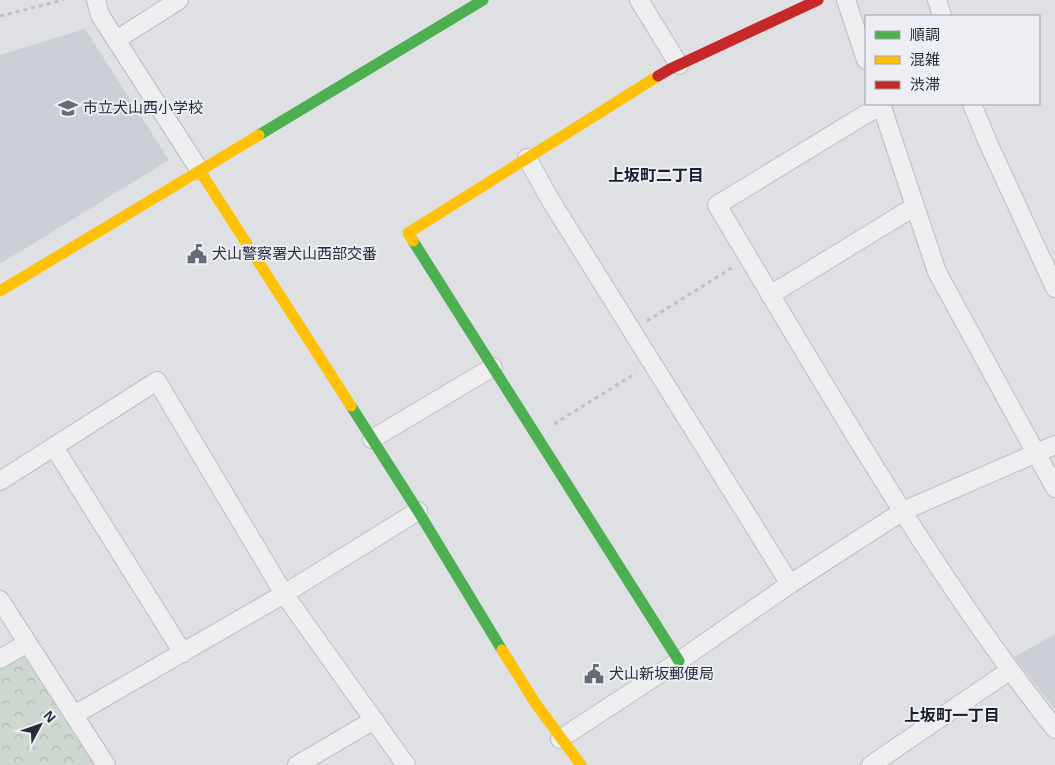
<svg xmlns="http://www.w3.org/2000/svg" width="1055" height="765" font-family="Helvetica,'Noto Sans JP',sans-serif">
	<style>
		.built { fill: #cdcfd7 }
		.park { fill: url(#park-crowns) }
		.lines { fill: none; stroke-linecap: round; stroke-linejoin: round }
		.street-casing { stroke: #bdbec2; stroke-width: 20 }
		.path { stroke: #c0c1c7; stroke-width: 3; stroke-dasharray: 4 4; stroke-linecap: butt }
		.street { stroke: #eeeef0; stroke-width: 18 }
		.fast { stroke: #4caf50; stroke-width: 11 }
		.slow { stroke: #ffc107; stroke-width: 11 }
		.jam { stroke: #c62828; stroke-width: 11 }
		.labels { text-anchor: middle; stroke-width: 4; stroke-linejoin: round; paint-order: stroke }
		.poi-label { font-size: 15px; fill: #272c3b; stroke: #eceef4; text-anchor: start }
		.neighbourhood-label { font-size: 16px; font-weight: bold; fill: #1a1d2c; stroke: #eceef4 }
	</style>
	<defs>
		<pattern id="park-crowns" width="20" height="18" patternUnits="userSpaceOnUse" patternTransform="scale(1.25)"><rect width="20" height="18" fill="#ced7d0"/><path d="M2 6a3 3 0 1 1 6 0M12 15a3 3 0 1 1 6 0" fill="none" stroke="#b1b9b4"/></pattern>
	</defs>
	<rect width="100%" height="100%" fill="#dfe0e4"/>
	<!-- built -->
	<g class="built">
		<path d="M85 29 169 160 0 264V55Z"/>
		<path d="M1055 634V710L1014 657Z"/>
	</g>
	<!-- park -->
	<path class="park" d="M27 643 106 765H0V659Z"/>
	<g class="lines">
		<defs>
			<g id="street">
				<path d="M96 0 100 15 200 171"/>
				<path d="M639 0 679 65"/>
				<path d="M846 0 866 60"/>
				<path d="M937 0 942 16"/>
				<path d="M116 40 179 0"/>
				<path d="M881 104 937 272 1055 488"/>
				<path d="M972 104 989 145 1055 288"/>
				<path d="M881 105 717 205C824 383 927 566 1055 729"/>
				<path d="M527 158 551 201 790 584"/>
				<path d="M770 295 914 207"/>
				<path d="M372 439 493 367"/>
				<path d="M54 447 183 653"/>
				<path d="M0 481 157 381 284 594 406 765"/>
				<path d="M0 600 106 765"/>
				<path d="M0 659 27 643"/>
				<path d="M74 715 284 594 418 511"/>
				<path d="M560 739 679 661 790 584 903 511 1055 445"/>
				<path d="M297 765 374 720"/>
				<path d="M871 765 1009 671"/>
			</g>
		</defs>
		<!-- street casing -->
		<use href="#street" class="street-casing"/>
		<!-- path -->
		<g class="path">
			<path d="M0 16 63 0"/>
			<path d="M647 321 733 267"/>
			<path d="M554 424 636 373"/>
		</g>
		<!-- street -->
		<use href="#street" class="street"/>
		<!-- fast -->
		<g class="fast">
			<path d="M259 135 483 0"/>
			<path d="M413 241 679 661"/>
			<path d="M351 406 418 511 502 650"/>
		</g>
		<!-- slow -->
		<g class="slow">
			<path d="M200 171 351 406"/>
			<path d="M413 241 408 233 658 76"/>
			<path d="M0 291 259 135"/>
			<path d="M502 650 536 704 581 765"/>
		</g>
		<!-- jam -->
		<path class="jam" d="M658 76 670 69 818 0"/>
	</g>
	<!-- icons -->
	<defs>
		<symbol id="school-bare" viewBox="-9 -9 18 18"><path d="M0-5L7-2L0 1L-7-2ZM-4 1L0 2.5L4 1V4Q0 6-4 4Z" fill="#676b76" stroke="#eceef4" stroke-width="2.5" paint-order="stroke"/></symbol>
		<symbol id="civic-bare" viewBox="-9 -9 18 18"><path d="M-.6-6.5H3V-4.5H.6V-3L4-1V1h2V6H-6V1h2V-1L-.6-3ZM-1.2 2.5V6h2.4V2.5Z" fill="#676b76" stroke="#eceef4" stroke-width="2.5" paint-order="stroke"/></symbol>
	</defs>
	<g fill-rule="evenodd">
		<use href="#school-bare" x="54" y="94" width="28" height="28"/>
		<use href="#civic-bare" x="183" y="240" width="28" height="28"/>
		<use href="#civic-bare" x="580" y="660" width="28" height="28"/>
	</g>
	<g class="labels">
		<!-- poi labels -->
		<g class="poi-label">
			<text x="83" y="113">市立犬山西小学校</text>
			<text x="212" y="259">犬山警察署犬山西部交番</text>
			<text x="609" y="679">犬山新坂郵便局</text>
		</g>
		<!-- neighbourhood labels -->
		<g class="neighbourhood-label">
			<text x="656" y="181">上坂町二丁目</text>
			<text x="952" y="721">上坂町一丁目</text>
		</g>
	</g>
	<!-- legend -->
	<rect x="865" y="15" width="175" height="90" fill="#eceef4" stroke="#9da0aa"/>
	<rect x="875" y="31" width="25" height="8" fill="#4caf50" stroke="#9da0aa"/>
	<text x="910" y="40" font-size="15" fill="#272c3b">順調</text>
	<rect x="875" y="56" width="25" height="8" fill="#ffc107" stroke="#9da0aa"/>
	<text x="910" y="65" font-size="15" fill="#272c3b">混雑</text>
	<rect x="875" y="81" width="25" height="8" fill="#c62828" stroke="#9da0aa"/>
	<text x="910" y="90" font-size="15" fill="#272c3b">渋滞</text>
	<!-- north arrow -->
	<g transform="translate(40 725) rotate(49)" stroke="#eceef4" stroke-width="4" paint-order="stroke">
	<path d="M0-4L9 19L0 12L-9 19Z" fill="#272c3b"/>
	<text y="-8" font-size="14" font-weight="bold" text-anchor="middle" fill="#272c3b">N</text>
	</g>
</svg>
